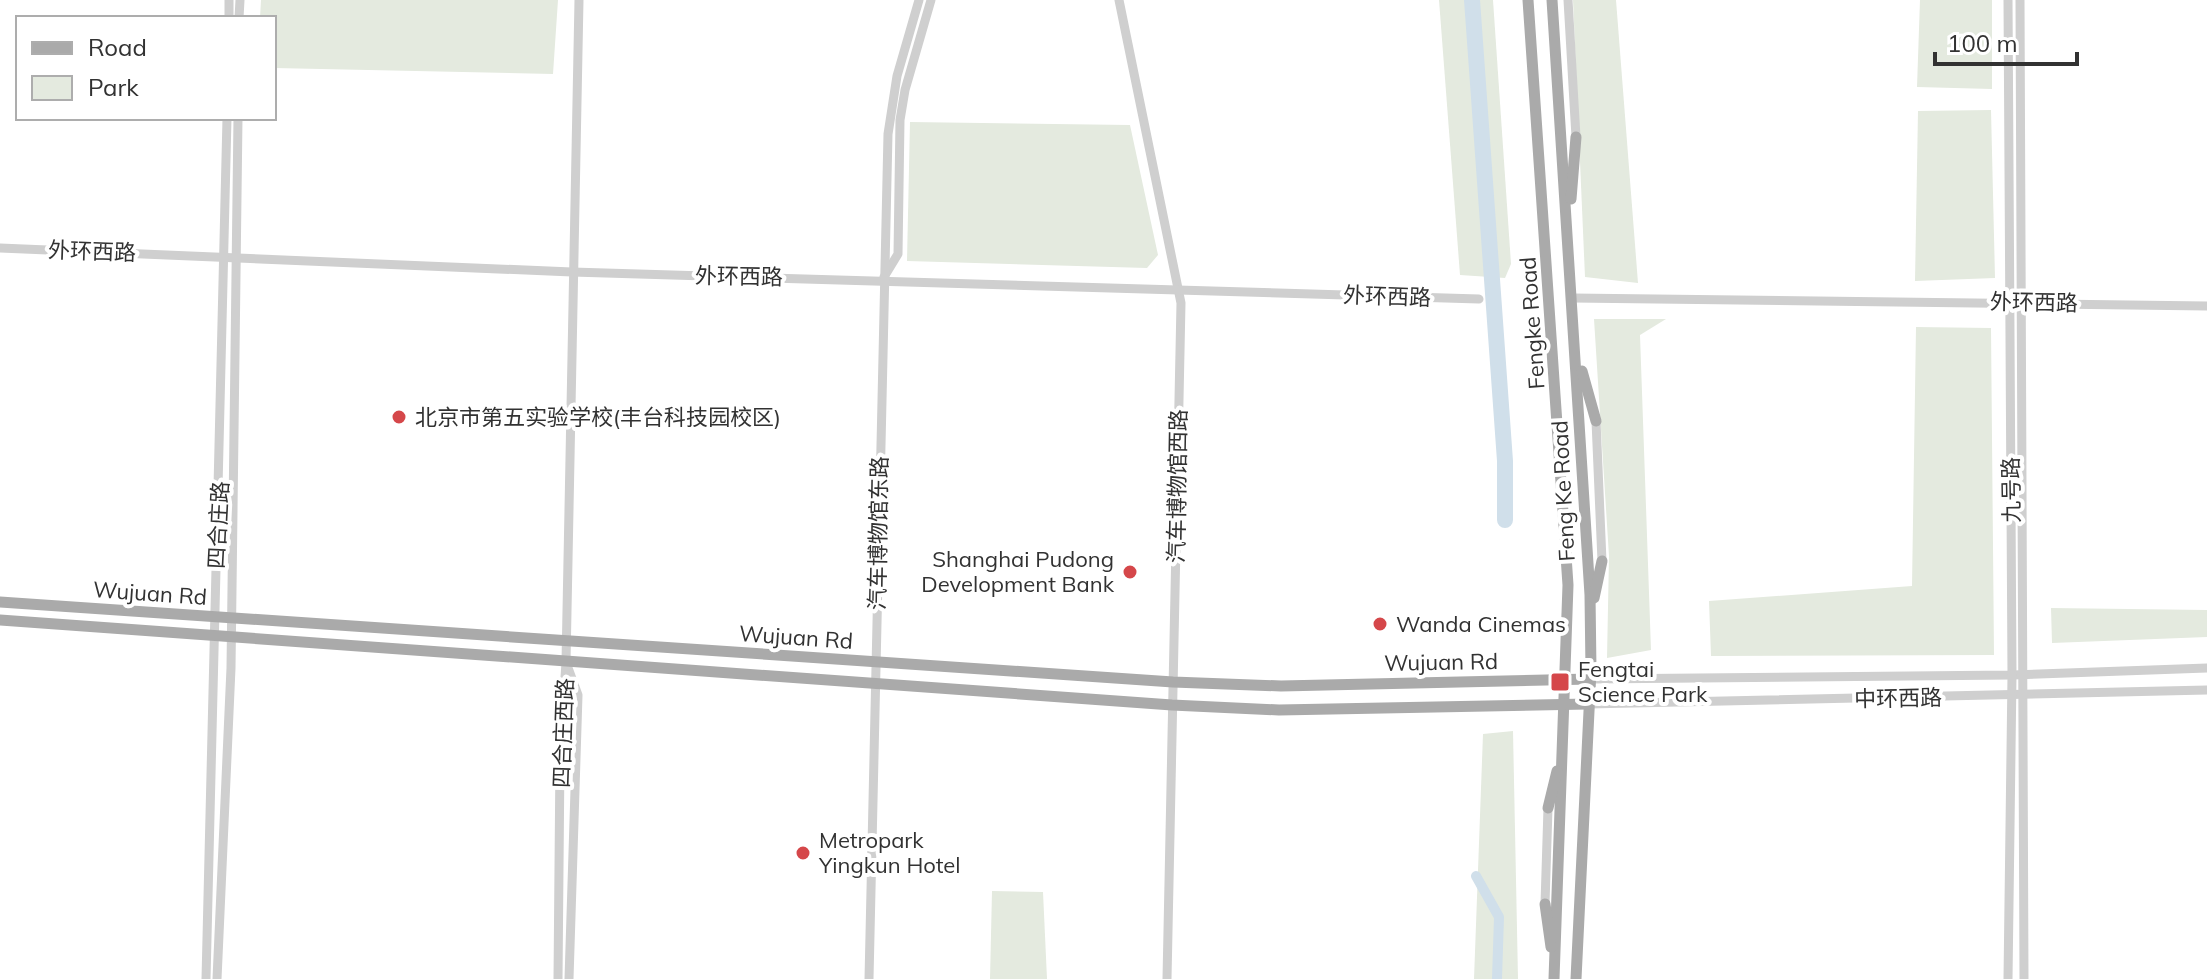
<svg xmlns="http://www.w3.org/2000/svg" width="2207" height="979" font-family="Mulish,'Noto Sans SC',sans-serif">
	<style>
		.green { fill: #e4eadf }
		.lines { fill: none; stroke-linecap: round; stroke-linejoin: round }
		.canal { stroke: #d0dfea; stroke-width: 10 }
		.river { stroke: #d0dfea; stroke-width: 16 }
		.minor { stroke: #cfcfcf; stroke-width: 9 }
		.major { stroke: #aaa; stroke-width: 11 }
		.poi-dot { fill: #d5474a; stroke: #fff; stroke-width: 3 }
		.labels { text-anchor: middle; stroke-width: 8; stroke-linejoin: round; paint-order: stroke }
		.street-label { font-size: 22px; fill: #323232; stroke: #fff }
		.poi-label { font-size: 22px; fill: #323232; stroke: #fff; text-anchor: start }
	</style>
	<rect width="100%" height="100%" fill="#fff"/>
	<!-- green -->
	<g class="green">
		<path d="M261 0H558L553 74 274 68V18H260Z"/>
		<path d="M1439 0H1493L1511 264 1505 278 1460 275Z"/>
		<path d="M1573 0H1616L1638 283 1585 277Z"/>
		<path d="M1920 0H1992V89L1917 87Z"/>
		<path d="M1991 110 1995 278 1915 281 1918 111Z"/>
		<path d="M910 122 1130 125 1158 255 1147 268 907 261Z"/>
		<path d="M1594 319H1666L1640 335 1651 650 1607 658 1609 556Z"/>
		<path d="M1916 327 1991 328 1994 655 1711 656 1709 601 1912 586Z"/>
		<path d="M2051 608 2207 610V637L2052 643Z"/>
		<path d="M1513 731 1518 979H1474L1483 734Z"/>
		<path d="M992 891 1043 892 1047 979H990Z"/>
	</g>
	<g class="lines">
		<!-- canal -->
		<path class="canal" d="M1476 876 1499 917 1497 979"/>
		<!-- river -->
		<path class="river" d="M1472 0 1505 461V520"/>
		<!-- minor -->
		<g class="minor">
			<path d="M1119 0 1181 303 1167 979"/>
			<path d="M1568 0 1576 137"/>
			<path d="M2020 0 2024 979"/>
			<path d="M229 18V0"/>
			<path d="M239 18 240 0"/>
			<path d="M0 248 572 272 1479 299"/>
			<path d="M884 277 898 254 900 120 905 90 931 0"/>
			<path d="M1573 298 2207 306"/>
			<path d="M1596 421 1602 561"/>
			<path d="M567 665 578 695 569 979"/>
			<path d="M1590 679 2012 675 2207 668"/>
			<path d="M1588 704 2207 690"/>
			<path d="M1545 904 1548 808"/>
			<path d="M206 979 227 118"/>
			<path d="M217 979 231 668 238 118"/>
			<path d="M558 979 560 756 566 662 579 0"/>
			<path d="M869 979 888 134 897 76 919 0"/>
			<path d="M2008 979 2012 675 2008 0"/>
		</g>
		<!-- major -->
		<g class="major">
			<path d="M1528 0 1568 585 1554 979"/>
			<path d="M1552 0 1590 595 1591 670 1576 979"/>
			<path d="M1571 199 1576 137"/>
			<path d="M1582 371 1596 421"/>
			<path d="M1594 598 1602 561"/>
			<path d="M0 602 1173 682 1281 686 1590 679"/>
			<path d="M0 620 1172 705 1279 710 1588 704"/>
			<path d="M1548 808 1557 771"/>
			<path d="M1545 904 1551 947"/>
		</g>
	</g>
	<!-- markers -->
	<g class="poi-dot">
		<circle cx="399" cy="417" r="8"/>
		<circle cx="1130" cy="572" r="8"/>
		<circle cx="1380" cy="624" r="8"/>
		<rect x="1550" y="672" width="20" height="20" rx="4"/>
		<circle cx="803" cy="853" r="8"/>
	</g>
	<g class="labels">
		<!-- street labels -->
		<g class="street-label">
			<text transform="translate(92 251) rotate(2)" y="8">外环西路</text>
			<text transform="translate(739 276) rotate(1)" y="8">外环西路</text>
			<text transform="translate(1387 296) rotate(2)" y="8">外环西路</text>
			<text transform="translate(2034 302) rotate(1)" y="8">外环西路</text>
			<text transform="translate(1532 323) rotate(-94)" y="8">Fengke Road</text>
			<text transform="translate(1177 486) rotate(-89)" y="8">汽车博物馆西路</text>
			<text transform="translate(2011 490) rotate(-91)" y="8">九号路</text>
			<text transform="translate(1563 491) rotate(-93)" y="8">Feng Ke Road</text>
			<text transform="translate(218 525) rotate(-87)" y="8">四合庄路</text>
			<text transform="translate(878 533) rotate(-89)" y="8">汽车博物馆东路</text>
			<text transform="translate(150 593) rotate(4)" y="8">Wujuan Rd</text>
			<text transform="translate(796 637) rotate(4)" y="8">Wujuan Rd</text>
			<text transform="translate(1441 662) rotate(-1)" y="8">Wujuan Rd</text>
			<text transform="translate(1898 698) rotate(-1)" y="8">中环西路</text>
			<text transform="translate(563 733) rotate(-88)" y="8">四合庄西路</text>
		</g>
		<!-- poi labels -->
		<g class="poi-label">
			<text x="415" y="425">北京市第五实验学校(丰台科技园校区)</text>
			<text x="1114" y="567" text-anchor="end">Shanghai Pudong<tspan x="1114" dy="25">Development Bank</tspan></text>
			<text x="1396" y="632">Wanda Cinemas</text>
			<text x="1578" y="677">Fengtai<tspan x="1578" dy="25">Science Park</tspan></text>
			<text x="819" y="848">Metropark<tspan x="819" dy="25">Yingkun Hotel</tspan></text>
		</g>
	</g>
	<!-- legend -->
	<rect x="16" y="16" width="260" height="104" fill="#ffffff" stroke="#adadad" stroke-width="2"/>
	<rect x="32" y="42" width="40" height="12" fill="#aaaaaa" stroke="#adadad" stroke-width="2"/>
	<text x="88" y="56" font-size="24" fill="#323232">Road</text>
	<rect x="32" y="76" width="40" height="24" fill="#e4eadf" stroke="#adadad" stroke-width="2"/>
	<text x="88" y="96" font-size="24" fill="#323232">Park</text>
	<!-- scale -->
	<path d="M1935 52v12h142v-12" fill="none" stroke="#323232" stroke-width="4"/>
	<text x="1947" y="52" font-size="24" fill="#323232" stroke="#ffffff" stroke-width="6" paint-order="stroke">100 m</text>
</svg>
